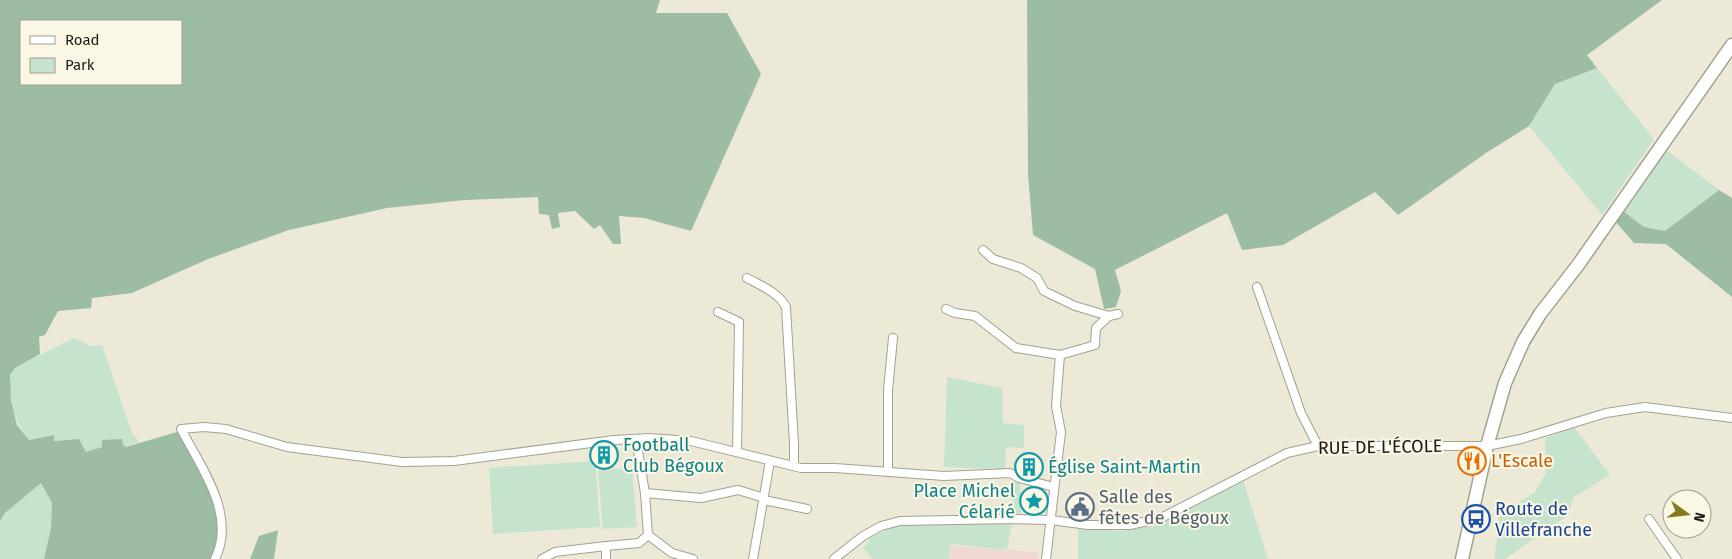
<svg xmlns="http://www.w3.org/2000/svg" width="1732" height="559" font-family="'Fira Sans',sans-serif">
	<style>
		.education { fill: #f2d8d3 }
		.green { fill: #c6e3cd }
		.forest { fill: #9cbda3; fill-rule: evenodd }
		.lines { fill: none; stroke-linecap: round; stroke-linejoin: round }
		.street-casing { stroke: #a4a190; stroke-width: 10 }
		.primary-casing { stroke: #a4a190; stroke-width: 15 }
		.street { stroke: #fff; stroke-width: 8 }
		.primary { stroke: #fff; stroke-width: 12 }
		.labels { text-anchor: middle; stroke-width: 4; stroke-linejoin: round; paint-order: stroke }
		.culture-label { font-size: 18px; fill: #0d838f; stroke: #faf7e5; text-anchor: start }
		.street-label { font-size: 18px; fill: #1a1913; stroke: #faf7e5 }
		.food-label { font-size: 18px; fill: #c56008; stroke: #faf7e5; text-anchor: start }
		.service-label { font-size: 18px; fill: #4e5e75; stroke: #faf7e5; text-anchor: start }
		.transit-label { font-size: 18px; fill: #164399; stroke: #faf7e5; text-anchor: start }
	</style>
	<rect width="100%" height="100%" fill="#ece9d7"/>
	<!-- education -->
	<path class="education" d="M951 546 1038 552V559H950Z"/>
	<!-- green -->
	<g class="green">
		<path d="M1597 68 1654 139 1602 215 1529 126 1555 84Z"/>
		<path d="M1665 149 1719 190 1665 231 1644 227 1623 211Z"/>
		<path d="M74 338 91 346 102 345 132 433 139 442 125 447 102 440V447L86 452 79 439 54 441V435L29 440C15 422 2 390 14 368Z"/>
		<path d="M947 377 1002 388 1003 423 1024 425V448L1006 447 1005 469 944 467Z"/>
		<path d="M1574 427 1610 475 1574 497 1567 516 1505 559H1496L1494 556 1500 524 1498 516 1535 492 1546 473 1545 438Z"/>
		<path d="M595 461 600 527 493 534 489 468Z"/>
		<path d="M632 468 637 527 603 529 598 470Z"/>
		<path d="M1243 480 1268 559H1078V527L1120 531 1158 525Z"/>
		<path d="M1012 481H1020L1021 514 1013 515Z"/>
		<path d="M41 483 52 502 51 528 44 559H0V521L5 513Z"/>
		<path d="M1012 522 1007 550 951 544 949 559H872L867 552 863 550 870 538 894 526Z"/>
	</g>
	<!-- forest -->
	<g class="forest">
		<path d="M0 0H660L656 13H727L761 74 691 231 644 218 619 216 621 244H613L600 225 594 229 575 211 558 213 560 227 552 229 549 215 539 214 538 197 465 200 387 208 289 230 208 259 132 293 92 298 91 308 58 311 45 335 39 337 40 354 15 368 10 375 11 401 17 425 29 440 54 435V441L79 439 86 452 102 447V440L122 439 123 445 126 447 180 431C199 468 233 516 219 559H44L51 528 52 503 41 483 5 513 0 521ZM21 21H181V84H21Z"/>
		<path d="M1027 0H1662L1587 55 1597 68 1555 84 1529 126 1486 153 1398 215 1375 192 1283 245 1242 250 1227 213 1115 270 1121 291 1116 307 1104 309 1095 269 1033 235 1028 174Z"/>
		<path d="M1719 190 1732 198V297L1666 244 1634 243 1615 221 1623 211 1644 227 1665 231Z"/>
		<path d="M278 530 274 559H250L259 536Z"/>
	</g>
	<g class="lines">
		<defs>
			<g id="street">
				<path d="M983 250 993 259 1021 268 1037 278 1044 291 1075 306 1109 316 1118 314"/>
				<path d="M747 278C761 286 778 292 786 307L794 444V466"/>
				<path d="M1257 287 1301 413 1318 446"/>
				<path d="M946 309 955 313 975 316 1016 348 1060 355 1095 345 1096 328 1109 316"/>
				<path d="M718 312 739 322 737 452"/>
				<path d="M636 439 645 493 648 535"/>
				<path d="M888 472V390L893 338"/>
				<path d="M645 493 701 498 738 490 764 498"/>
				<path d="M764 500 807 509"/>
				<path d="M1649 519 1677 559"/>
				<path d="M606 546 639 543 648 535 672 553 693 559"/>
				<path d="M215 559C237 515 201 467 181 429L204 427 226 429 287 447 402 462 454 461 614 440 649 438 691 441 801 468H835L944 476 1010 473 1019 478 1054 487"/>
				<path d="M542 559 555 552 606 546V559"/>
				<path d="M753 559 770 461"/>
				<path d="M834 559 863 536 881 526 900 521 1011 519 1051 520 1088 525H1130L1161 518 1287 453 1318 446H1487L1521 439 1606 413 1645 407 1732 418"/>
				<path d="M1046 559 1061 432 1056 406 1060 355"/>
			</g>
			<path id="primary" d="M1462 559 1487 446 1505 383 1523 342 1540 314 1578 265 1732 45"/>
		</defs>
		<!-- street casing -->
		<use href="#street" class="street-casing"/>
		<!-- primary casing -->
		<use href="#primary" class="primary-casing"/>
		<!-- street -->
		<use href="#street" class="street"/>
		<!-- primary -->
		<use href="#primary" class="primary"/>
	</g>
	<!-- icons -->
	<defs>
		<symbol id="building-ring" viewBox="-11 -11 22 22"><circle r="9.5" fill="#faf7e5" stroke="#0f9aa8" stroke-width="1.5"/><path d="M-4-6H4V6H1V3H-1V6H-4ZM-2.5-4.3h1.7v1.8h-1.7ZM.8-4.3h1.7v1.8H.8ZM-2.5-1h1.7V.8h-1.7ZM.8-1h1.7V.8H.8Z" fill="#0f9aa8"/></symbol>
		<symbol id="restaurant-ring" viewBox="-11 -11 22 22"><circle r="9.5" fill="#faf7e5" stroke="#e8710a" stroke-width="1.5"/><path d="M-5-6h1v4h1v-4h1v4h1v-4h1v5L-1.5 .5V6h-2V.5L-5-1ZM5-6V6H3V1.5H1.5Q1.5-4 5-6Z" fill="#e8710a"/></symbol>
		<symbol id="sight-ring" viewBox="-11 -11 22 22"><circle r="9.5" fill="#faf7e5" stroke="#0f9aa8" stroke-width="1.5"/><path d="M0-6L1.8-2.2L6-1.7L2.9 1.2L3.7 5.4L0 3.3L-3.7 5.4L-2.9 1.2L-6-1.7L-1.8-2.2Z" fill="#0f9aa8"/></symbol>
		<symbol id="civic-ring" viewBox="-11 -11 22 22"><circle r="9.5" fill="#faf7e5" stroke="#5c6f8a" stroke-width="1.5"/><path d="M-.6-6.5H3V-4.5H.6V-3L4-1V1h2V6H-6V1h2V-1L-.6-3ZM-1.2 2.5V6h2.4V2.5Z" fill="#5c6f8a"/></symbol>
		<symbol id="bus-ring" viewBox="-11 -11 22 22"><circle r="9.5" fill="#faf7e5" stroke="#1a4fb4" stroke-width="1.5"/><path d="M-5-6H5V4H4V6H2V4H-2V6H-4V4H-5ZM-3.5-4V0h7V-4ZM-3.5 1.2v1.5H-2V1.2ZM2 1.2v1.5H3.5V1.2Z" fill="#1a4fb4"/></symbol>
	</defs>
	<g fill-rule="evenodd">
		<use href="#building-ring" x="588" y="439" width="32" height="32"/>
		<use href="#restaurant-ring" x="1456" y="445" width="32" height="32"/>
		<use href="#building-ring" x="1013" y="451" width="32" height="32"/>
		<use href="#sight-ring" x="1018" y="485" width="32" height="32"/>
		<use href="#civic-ring" x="1064" y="491" width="32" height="32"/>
		<use href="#bus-ring" x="1460" y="503" width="32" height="32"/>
	</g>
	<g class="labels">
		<!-- culture labels -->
		<g class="culture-label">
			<text x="623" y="451">Football<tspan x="623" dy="21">Club Bégoux</tspan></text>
			<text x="1048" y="473">Église Saint-Martin</text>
			<text x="1015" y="497" text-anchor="end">Place Michel<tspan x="1015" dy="21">Célarié</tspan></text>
		</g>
		<!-- street labels -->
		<g class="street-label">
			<text transform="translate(1380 447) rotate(-1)" y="6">RUE DE L'ÉCOLE</text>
		</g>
		<!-- food labels -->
		<g class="food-label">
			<text x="1491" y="467">L'Escale</text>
		</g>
		<!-- service labels -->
		<g class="service-label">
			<text x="1099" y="503">Salle des<tspan x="1099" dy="21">fêtes de Bégoux</tspan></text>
		</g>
		<!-- transit labels -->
		<g class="transit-label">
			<text x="1495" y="515">Route de<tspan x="1495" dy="21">Villefranche</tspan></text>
		</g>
	</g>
	<!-- legend -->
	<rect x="20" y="20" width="162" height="65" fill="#faf7e5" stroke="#a09e91"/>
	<rect x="30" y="36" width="25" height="8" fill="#ffffff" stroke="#a09e91"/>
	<text x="65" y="45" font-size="15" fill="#1a1913">Road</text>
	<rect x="30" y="58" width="25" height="15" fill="#c6e3cd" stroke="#a09e91"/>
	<text x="65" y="70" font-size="15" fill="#1a1913">Park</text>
	<!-- north arrow -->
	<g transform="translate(1687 514) rotate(105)"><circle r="24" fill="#faf7e5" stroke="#a09e91"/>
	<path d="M0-4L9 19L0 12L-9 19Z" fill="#857a1f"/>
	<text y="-8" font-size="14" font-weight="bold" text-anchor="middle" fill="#1a1913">N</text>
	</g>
</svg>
